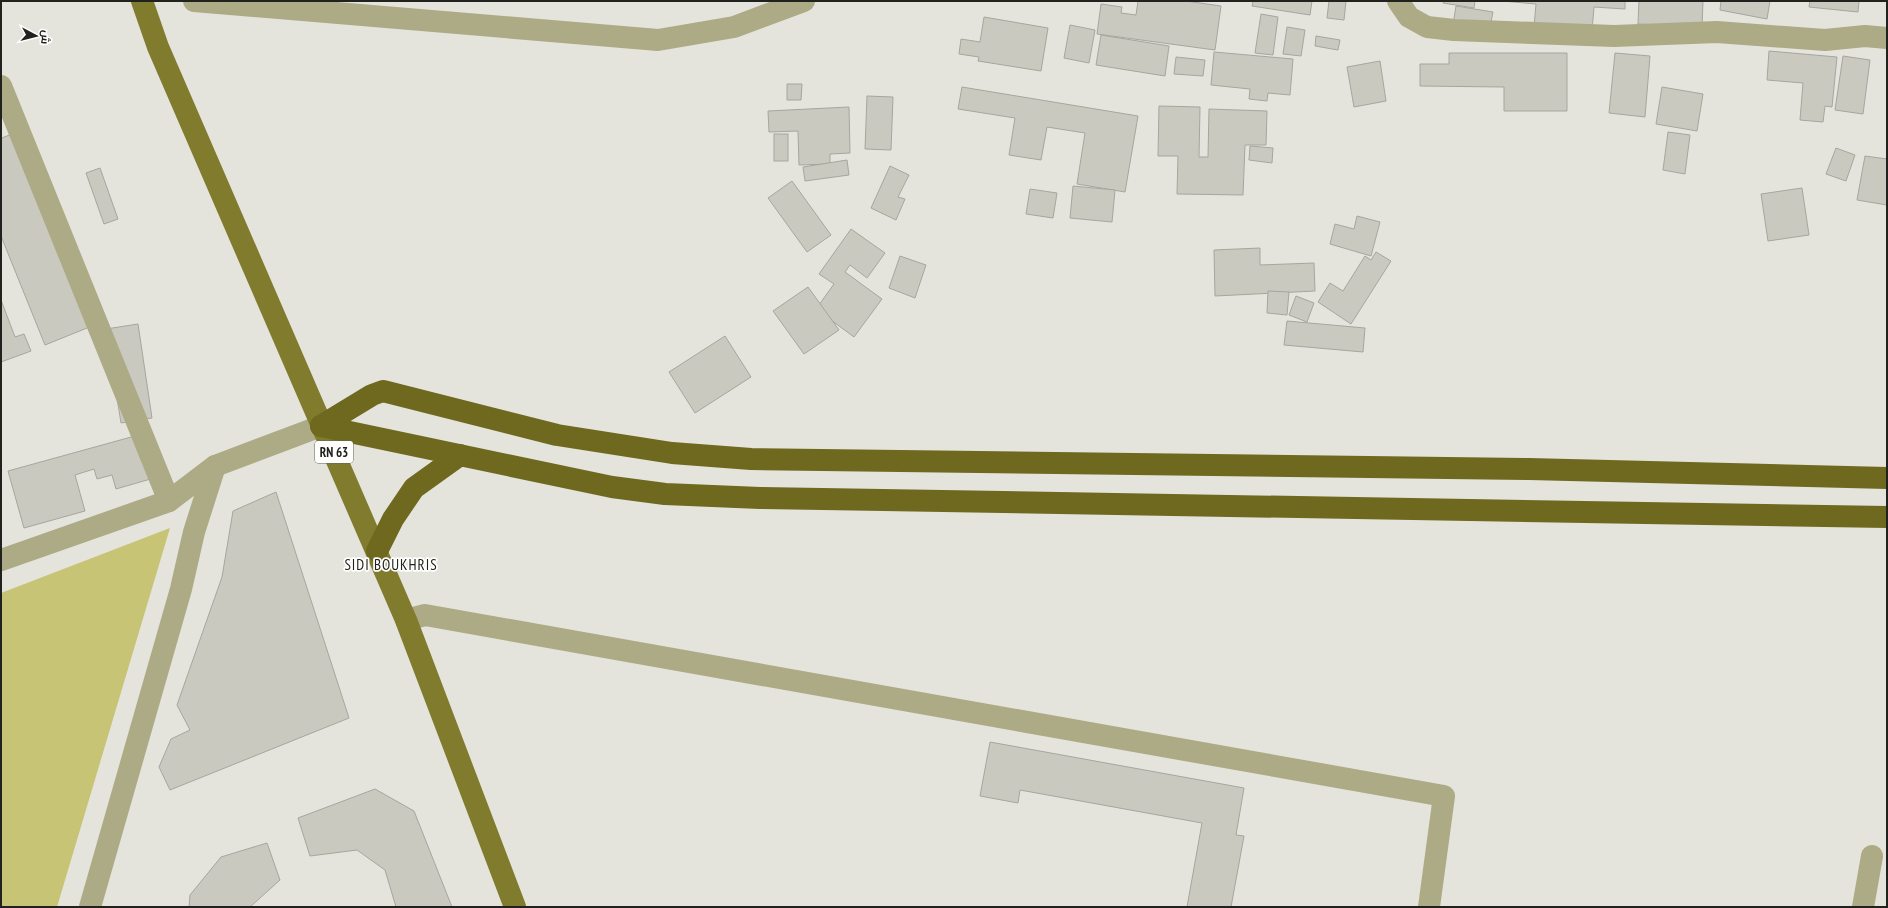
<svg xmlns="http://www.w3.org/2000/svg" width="1888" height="908" font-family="'PT Sans Narrow',Cairo,sans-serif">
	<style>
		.green { fill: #c8c475 }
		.building { fill: #c9c9c0; stroke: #a6a69e }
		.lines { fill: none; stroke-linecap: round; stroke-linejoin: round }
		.minor { stroke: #adab85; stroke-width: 22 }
		.major { stroke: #807b2d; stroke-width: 22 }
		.highway { stroke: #6e691f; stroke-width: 22 }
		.labels { text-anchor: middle; stroke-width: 3.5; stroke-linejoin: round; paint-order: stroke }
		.shield { fill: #fffffe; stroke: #646461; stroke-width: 1 }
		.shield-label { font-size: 13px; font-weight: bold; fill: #21211e }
		.neighbourhood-label { font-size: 15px; letter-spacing: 1px; fill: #21211e; stroke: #fffffe }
	</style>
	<rect width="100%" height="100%" fill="#e4e4dc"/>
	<!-- green -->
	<path class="green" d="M170 528 57 907H1V593Z"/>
	<!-- building -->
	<g class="building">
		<path d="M1138 1H1186L1221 6 1215 50 1097 34 1101 4 1122 7 1121 13 1136 15Z"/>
		<path d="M1253 1H1312L1310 15 1252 6Z"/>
		<path d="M1329 1H1346L1344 20 1327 18Z"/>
		<path d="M1444 1H1475L1474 8 1443 3Z"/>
		<path d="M1502 1H1625V9L1594 7 1592 31 1534 27 1536 4Z"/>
		<path d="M1639 1H1703L1702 27 1638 24Z"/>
		<path d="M1721 1H1770L1767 19 1720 10Z"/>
		<path d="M1810 1H1859L1858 12 1809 7Z"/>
		<path d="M1456 6 1493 12 1489 31 1453 25Z"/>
		<path d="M1261 14 1278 17 1273 55 1255 53Z"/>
		<path d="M984 17 1048 28 1041 71 978 61 979 57 959 54 961 39 980 42Z"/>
		<path d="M1070 25 1095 30 1089 63 1064 58Z"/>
		<path d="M1287 27 1305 30 1301 56 1283 54Z"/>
		<path d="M1101 35 1169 46 1165 76 1096 65Z"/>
		<path d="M1316 36 1340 40 1338 50 1315 46Z"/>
		<path d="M1769 51 1837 57 1832 107 1825 106 1823 122 1800 120 1803 83 1767 80Z"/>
		<path d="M1214 52 1293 59 1290 95 1268 93 1267 101 1249 99 1250 89 1211 85Z"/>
		<path d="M1449 53H1567V111H1504V87L1420 86V64H1449Z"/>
		<path d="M1615 53 1650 56 1645 117 1609 113Z"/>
		<path d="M1843 56 1870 60 1863 114 1835 110Z"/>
		<path d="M1176 57 1205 60 1203 76 1174 74Z"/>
		<path d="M1380 61 1386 101 1354 107 1347 67Z"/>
		<path d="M787 84H802L801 100H787Z"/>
		<path d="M962 87 1138 116 1125 192 1077 184 1085 133 1047 127 1041 160 1009 155 1015 118 958 109Z"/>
		<path d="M1662 87 1703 94 1697 131 1656 124Z"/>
		<path d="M867 96 893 97 891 150 865 149Z"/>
		<path d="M1159 106 1200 107 1199 157H1208L1209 109 1267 111 1266 145H1245L1243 195 1177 194 1178 156H1158Z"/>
		<path d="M849 107 850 153 830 154V164L799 165 798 131 769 132 768 111Z"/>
		<path d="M1668 132 1690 135 1685 174 1663 170Z"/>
		<path d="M14 133 92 326 45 345 1 236V137L2 138Z"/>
		<rect x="774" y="134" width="14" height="27"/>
		<path d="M1250 146 1273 148 1272 163 1249 160Z"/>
		<path d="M1836 148 1855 155 1846 181 1826 174Z"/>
		<path d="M1865 156 1887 159V205L1857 200Z"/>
		<path d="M847 160 849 175 805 181 803 167Z"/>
		<path d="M890 166 909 175 898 197 905 199 896 220 871 208Z"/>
		<path d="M100 168 118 219 104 224 86 173Z"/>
		<path d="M792 181 831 235 807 252 768 198Z"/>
		<path d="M1073 186 1115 190 1112 222 1070 218Z"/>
		<path d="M1802 188 1809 235 1768 241 1761 194Z"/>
		<path d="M1030 189 1057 193 1053 218 1026 214Z"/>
		<path d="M1357 216 1380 222 1371 256 1330 244 1335 224 1354 229Z"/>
		<path d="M851 229 885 253 867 278 850 265 845 272 882 299 854 337 816 309 834 284 819 274Z"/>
		<path d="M1260 248V265L1314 263 1315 291 1215 296 1214 250Z"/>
		<path d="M1376 252 1391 261 1351 324 1318 302 1330 283 1343 291 1365 256 1371 260Z"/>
		<path d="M900 256 926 265 915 298 889 288Z"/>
		<path d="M808 287 839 330 804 354 773 311Z"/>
		<path d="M1268 291 1289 292 1287 315 1267 313Z"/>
		<path d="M1296 296 1314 303 1307 322 1289 315Z"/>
		<path d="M1 300 15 337 24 334 31 351 1 362Z"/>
		<path d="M1287 321 1365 328 1363 352 1284 345Z"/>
		<path d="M138 324 152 418 121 423 106 329Z"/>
		<path d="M725 336 751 377 695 413 669 372Z"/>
		<path d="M142 434 154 478 116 489 112 475 97 479 94 469 75 475 85 511 24 528 8 471Z"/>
		<path d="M276 492 349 718 170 790 159 767 171 739 190 730 177 705 222 577 233 511Z"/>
		<path d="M990 742 1244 788 1236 835 1244 836 1231 907H1187L1202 823 1020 790 1018 803 980 796Z"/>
		<path d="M375 789 414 811 452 907H396L385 870 357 850 310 856 298 818Z"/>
		<path d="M267 843 280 880 250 907H189L190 895 221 857Z"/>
	</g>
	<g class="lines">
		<!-- minor -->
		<g class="minor">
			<path d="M194 1 658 40 734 27 804 1"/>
			<path d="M1398 1 1409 17 1427 27 1454 30 1614 36 1717 32 1825 40 1865 36 1887 38"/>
			<path d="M1 86 169 501"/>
			<path d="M1 560 169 501 215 466 321 426"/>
			<path d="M406 620 425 615 1444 796 1429 907"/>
			<path d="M90 907 181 589 194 532 215 466"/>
			<path d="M1863 907 1872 856"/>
		</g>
		<!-- major -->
		<path class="major" d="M142 1 158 47 406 620 515 907"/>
		<!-- highway -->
		<g class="highway">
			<path d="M321 426 372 395 383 391 557 435 672 453 751 459 1529 469 1887 478"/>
			<path d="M321 426 612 487 665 494 760 498 1887 517"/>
			<path d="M377 551 393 519 414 488 460 455"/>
		</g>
	</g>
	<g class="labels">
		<!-- shield labels -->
		<rect class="shield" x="315" y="441" width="38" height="22" rx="3"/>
		<g class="shield-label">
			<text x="334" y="457">RN 63</text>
		</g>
		<!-- neighbourhood labels -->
		<g class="neighbourhood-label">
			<text x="391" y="570">SIDI BOUKHRIS</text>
		</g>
	</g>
	<!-- border -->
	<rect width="1888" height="908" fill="none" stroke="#21211e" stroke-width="4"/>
	<!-- north arrow -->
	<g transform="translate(36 36) rotate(97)" stroke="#fffffe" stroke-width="3" paint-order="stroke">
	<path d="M0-3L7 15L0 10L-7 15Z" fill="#21211e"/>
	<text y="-6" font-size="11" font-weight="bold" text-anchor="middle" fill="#21211e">ش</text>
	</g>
</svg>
